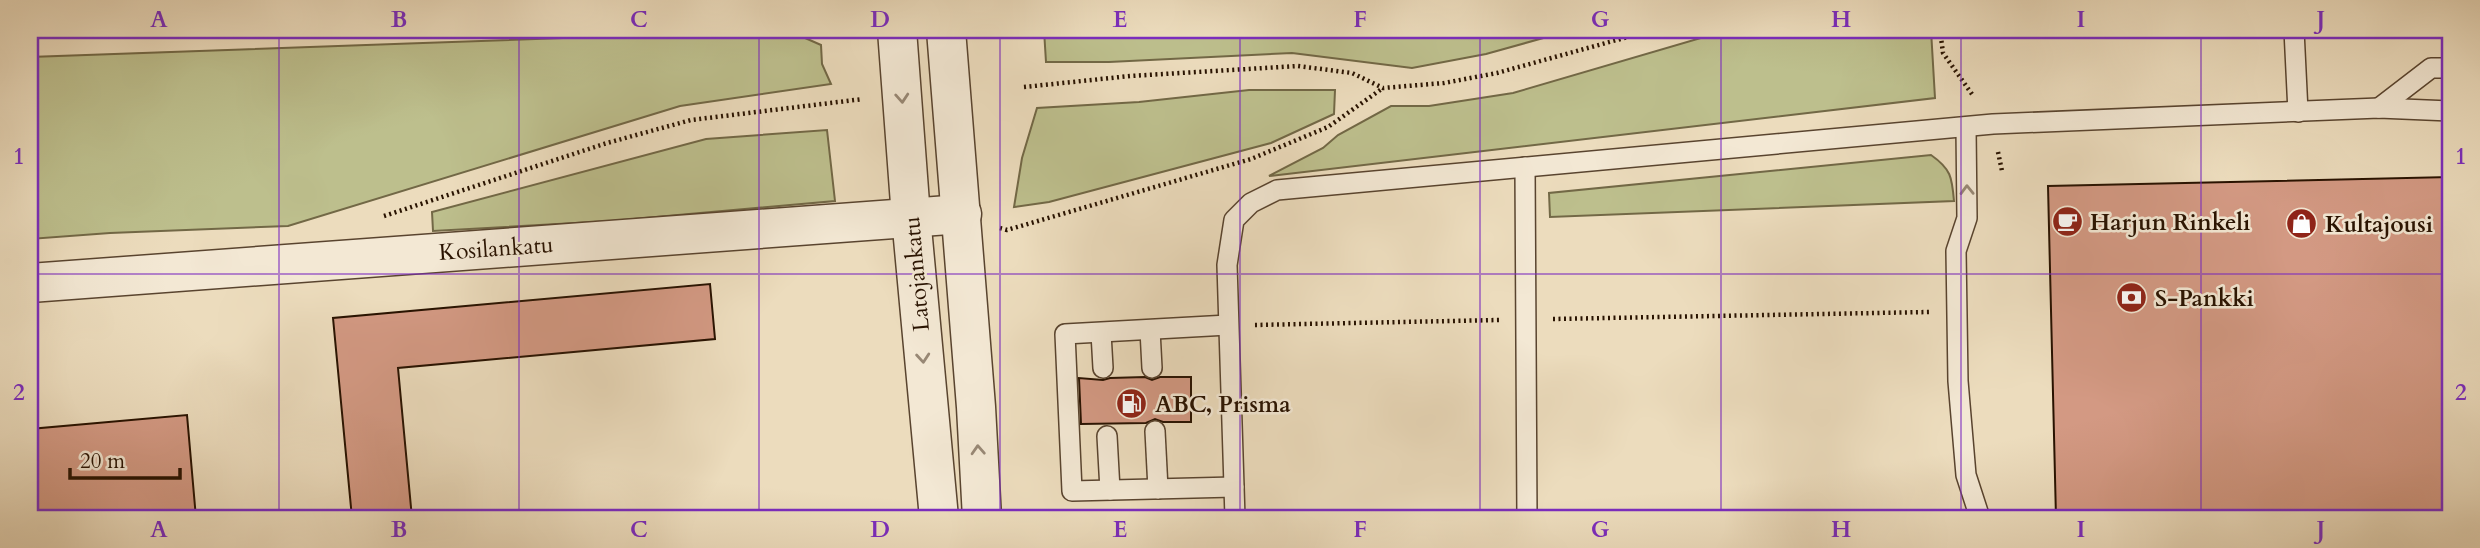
<svg xmlns="http://www.w3.org/2000/svg" width="2480" height="548" font-family="Cardo,serif">
	<style>
		.green { fill: #bdbf8d; stroke: #726846; stroke-width: 2 }
		.building { fill: #d39983; stroke: #281200; stroke-width: 2 }
		.lines { fill: none; stroke-linecap: round; stroke-linejoin: round }
		.lane-casing { stroke: #59442f; stroke-width: 22 }
		.street-casing { stroke: #59442f; stroke-width: 41 }
		.path { stroke: #281200; stroke-width: 4.5; stroke-dasharray: 2 3.5; stroke-linecap: butt }
		.lane { stroke: #f3e8d4; stroke-width: 19 }
		.street { stroke: #f3e8d4; stroke-width: 38 }
		.oneway { stroke: #988875 }
		.grid { fill: none; stroke: #7b2cbf; stroke-width: 2; stroke-opacity: 0.55 }
		.labels { text-anchor: middle; stroke-width: 5; stroke-linejoin: round; paint-order: stroke }
		.poi-label { font-size: 23px; font-weight: bold; fill: #281200; stroke: #f3e8d4; text-anchor: start }
		.street-label { font-size: 23px; fill: #281200; stroke: #f3e8d4 }
		.neatline { fill: none; stroke: #7b2cbf; stroke-width: 2.5 }
		.grid-label { font-size: 23px; text-anchor: middle; font-weight: bold; fill: #7b2cbf }
	</style>
	<rect width="100%" height="100%" fill="#ecdcbd"/>
	<filter id="stains"><feTurbulence type="fractalNoise" baseFrequency=".00286" numOctaves="4"/><feColorMatrix values="0 0 0 0 .2 0 0 0 0 .09 0 0 0 0 .02 0 0 0 .5 -.17"/></filter>
	<radialGradient id="worn" r=".72"><stop offset=".6" stop-color="#630" stop-opacity="0"/><stop offset="1" stop-color="#630" stop-opacity=".3"/></radialGradient>
	<!-- green -->
	<g class="green">
		<path d="M787 30 821 45 822 64 831 84 680 106 288 226 110 233 30 239V57C282 46 535 41 787 30Z"/>
		<path d="M1044 30H1572L1486 54 1412 68 1292 53 1109 62H1046Z"/>
		<path d="M1728 30H1931L1935 98 1269 176 1323 148 1338 135 1391 106H1429L1513 93Z"/>
		<path d="M1249 90H1335L1334 114 1271 143 1049 202 1014 207 1022 158 1037 108 1139 102Z"/>
		<path d="M827 130 835 201 611 221 433 231 432 212 706 139Z"/>
		<path d="M1931 155C1951 169 1952 177 1954 201L1550 217 1549 193Z"/>
	</g>
	<!-- building -->
	<g class="building">
		<path d="M2450 177V518H2056L2048 186Z"/>
		<path d="M710 284 715 339 398 368 412 518H352L333 318Z"/>
		<path d="M1145 377 1152 380 1160 377H1191V422H1163L1155 419 1146 423 1081 424 1079 378 1103 380 1110 378Z"/>
		<path d="M187 415 196 518H30V429Z"/>
	</g>
	<g class="lines">
		<defs>
			<g id="lane">
				<path d="M2294 30 2298 112"/>
				<path d="M2379 108 2431 68H2450"/>
				<path d="M1966 128 1967 218 1956 251 1958 381 1966 475 1980 518"/>
				<path d="M1525 167 1527 518"/>
				<path d="M1228 325 1065 334 1072 491 1234 487"/>
				<path d="M1150 330 1152 368"/>
				<path d="M1101 333 1103 368"/>
				<path d="M1155 431 1158 489"/>
				<path d="M1107 436 1110 490"/>
				<path d="M1235 518 1227 265 1234 220 1251 203 1277 190 1993 124 2379 108 2450 111"/>
			</g>
			<g id="street">
				<path d="M897 30 911 217 939 518"/>
				<path d="M946 30 976 407 982 518"/>
				<path d="M30 283 962 214"/>
			</g>
		</defs>
		<!-- lane casing -->
		<use href="#lane" class="lane-casing"/>
		<!-- street casing -->
		<use href="#street" class="street-casing"/>
		<!-- path -->
		<g class="path">
			<path d="M1940 30 1943 53 1974 97"/>
			<path d="M1024 87 1130 76 1298 66 1352 73 1383 88 1444 83 1497 73 1653 30"/>
			<path d="M1998 152 2002 171"/>
			<path d="M384 216 607 143 691 120 863 99"/>
			<path d="M1000 228 1007 230 1251 159 1328 127 1383 88"/>
			<path d="M1553 319 1929 312"/>
			<path d="M1255 325 1499 320"/>
		</g>
		<!-- lane -->
		<use href="#lane" class="lane"/>
		<!-- street -->
		<use href="#street" class="street"/>
	</g>
	<!-- one-way arrows -->
	<defs><path id="oneway-chevron" d="M-2-3.5L2.5 0L-2 3.5" fill="none" stroke-width="1.6" stroke-linecap="round" stroke-linejoin="round" transform="scale(1.75)"/></defs>
	<g class="oneway">
		<use href="#oneway-chevron" transform="translate(902 98) rotate(86)"/>
		<use href="#oneway-chevron" transform="translate(1967 190) rotate(-91)"/>
		<use href="#oneway-chevron" transform="translate(923 358) rotate(85)"/>
		<use href="#oneway-chevron" transform="translate(978 450) rotate(-93)"/>
	</g>
	<!-- grid -->
	<path class="grid" d="M279 30V518M519 30V518M759 30V518M1000 30V518M1240 30V518M1480 30V518M1721 30V518M1961 30V518M2201 30V518M30 274H2450"/>
	<!-- icons -->
	<defs>
		<symbol id="cafe-disc" viewBox="-11 -11 22 22"><circle r="9.5" fill="#8f2418" stroke="#f3e8d4"/><path d="M-5.5-4.5H6V0H3Q3 3.5 0 3.5H-2.5Q-5.5 3.5-5.5 0ZM3-3.2v2h1.7v-2ZM-6 4.5H4V6H-6Z" fill="#fff"/></symbol>
		<symbol id="shop-disc" viewBox="-11 -11 22 22"><circle r="9.5" fill="#8f2418" stroke="#f3e8d4"/><path d="M-5-2.5h2.3a2.7 3.5 0 0 1 5.4 0H5L5.5 6h-11ZM-1.5-2.5h3a1.5 2.3 0 0 0-3 0Z" fill="#fff"/></symbol>
		<symbol id="bank-disc" viewBox="-11 -11 22 22"><circle r="9.5" fill="#8f2418" stroke="#f3e8d4"/><path d="M-6-4H6V4H-6ZM0-2.3a2.3 2.3 0 1 0 0 4.6a2.3 2.3 0 1 0 0-4.6Z" fill="#fff"/></symbol>
		<symbol id="fuel-disc" viewBox="-11 -11 22 22"><circle r="9.5" fill="#8f2418" stroke="#f3e8d4"/><path d="M-5.5-6h7V0h2V4h1.3V-2.5L3-4.5l.8-.8L6-3V5H2.5V1h-1V6h-7ZM-4.2-4.7v3.2H.2V-4.7Z" fill="#fff"/></symbol>
	</defs>
	<g fill-rule="evenodd">
		<use href="#cafe-disc" x="2050" y="204" width="35" height="35"/>
		<use href="#shop-disc" x="2284" y="206" width="35" height="35"/>
		<use href="#bank-disc" x="2114" y="280" width="35" height="35"/>
		<use href="#fuel-disc" x="1114" y="386" width="35" height="35"/>
	</g>
	<g class="labels">
		<!-- poi labels -->
		<g class="poi-label">
			<text x="2090" y="230">Harjun Rinkeli</text>
			<text x="2325" y="232">Kultajousi</text>
			<text x="2155" y="306">S-Pankki</text>
			<text x="1155" y="412">ABC, Prisma</text>
		</g>
		<!-- street labels -->
		<g class="street-label">
			<text transform="translate(496 248) rotate(-4)" y="8">Kosilankatu</text>
			<text transform="translate(916 274) rotate(-95)" y="8">Latojankatu</text>
		</g>
	</g>
	<!-- margin -->
	<rect width="2480" height="548" fill="none" stroke="#ecdcbd" stroke-width="77"/>
	<!-- scale -->
	<path d="M70 468v10h110v-10" fill="none" stroke="#281200" stroke-width="3.5"/>
	<text x="80" y="468" font-size="21" fill="#281200" stroke="#f3e8d4" stroke-width="5" paint-order="stroke">20 m</text>
	<rect x="38" y="38" width="2404" height="472" class="neatline"/>
	<g class="grid-label">
		<text x="159" y="27">A</text>
		<text x="399" y="27">B</text>
		<text x="639" y="27">C</text>
		<text x="880" y="27">D</text>
		<text x="1120" y="27">E</text>
		<text x="1360" y="27">F</text>
		<text x="1600" y="27">G</text>
		<text x="1841" y="27">H</text>
		<text x="2081" y="27">I</text>
		<text x="2321" y="27">J</text>
		<text x="19" y="164">1</text>
		<text x="2461" y="164">1</text>
		<text x="19" y="400">2</text>
		<text x="2461" y="400">2</text>
		<text x="159" y="537">A</text>
		<text x="399" y="537">B</text>
		<text x="639" y="537">C</text>
		<text x="880" y="537">D</text>
		<text x="1120" y="537">E</text>
		<text x="1360" y="537">F</text>
		<text x="1600" y="537">G</text>
		<text x="1841" y="537">H</text>
		<text x="2081" y="537">I</text>
		<text x="2321" y="537">J</text>
	</g>
	<rect width="100%" height="100%" filter="url(#stains)"/>
	<rect width="100%" height="100%" fill="url(#worn)"/>
</svg>
